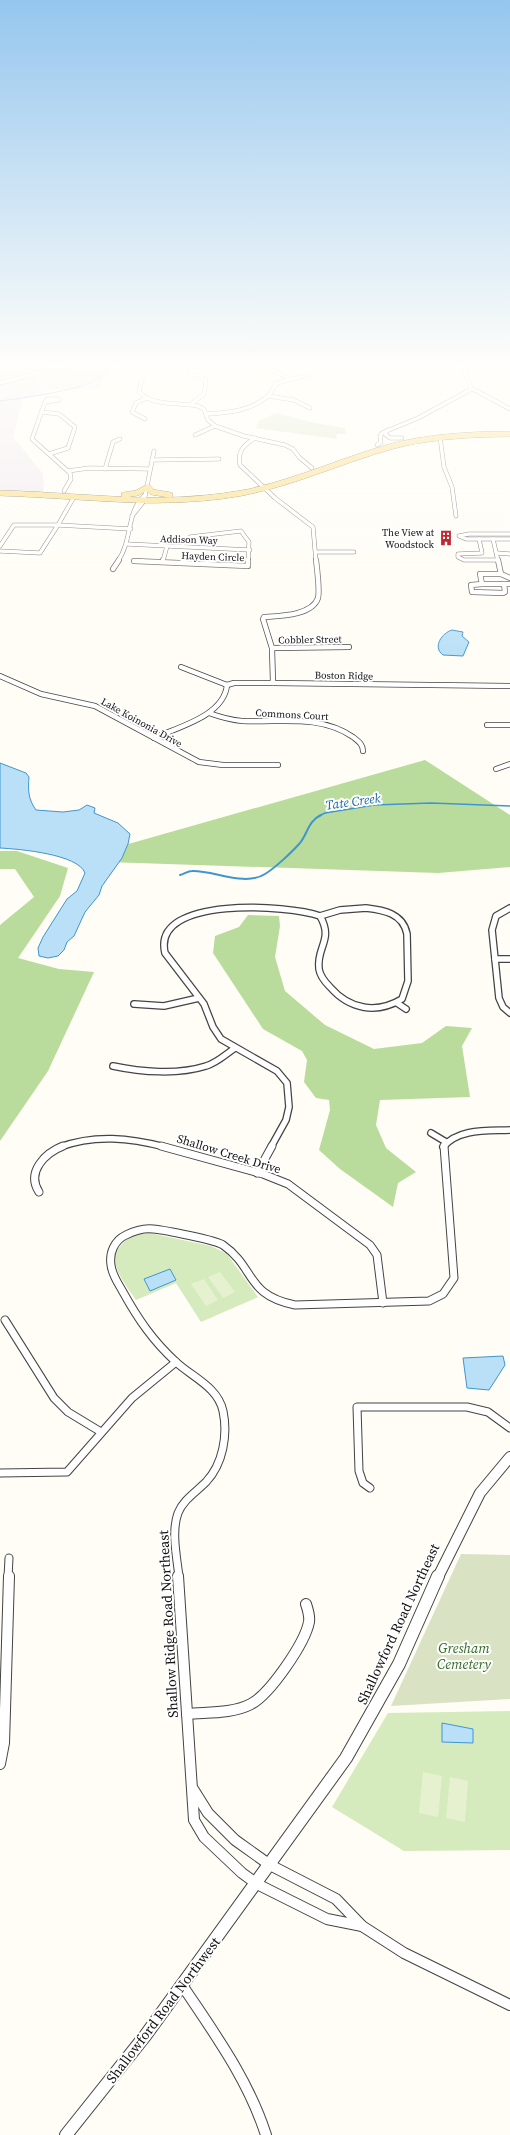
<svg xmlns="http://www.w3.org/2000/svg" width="510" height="2135" font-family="'Source Serif 4',serif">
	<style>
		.industrial { fill: #eee6ef }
		.green { fill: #d5ebbd }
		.forest { fill: #b9dc9c }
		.cemetery { fill: #d9e3c4 }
		.pitch { fill: #e6f2cf }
		.water { fill: #b9e0f7; stroke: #3f96cf }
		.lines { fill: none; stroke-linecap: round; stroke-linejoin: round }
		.stream-far2 { stroke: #3f96cf; stroke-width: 1 }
		.stream-far1 { stroke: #3f96cf; stroke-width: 1.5 }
		.stream { stroke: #3f96cf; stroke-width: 2 }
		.minor-far4-casing { stroke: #444; stroke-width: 4.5 }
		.minor-far3-casing { stroke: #444; stroke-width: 6 }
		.minor-far2-casing { stroke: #444; stroke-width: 8 }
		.minor-far1-casing { stroke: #444; stroke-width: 9 }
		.minor-casing { stroke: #444; stroke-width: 12 }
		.tertiary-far1-casing { stroke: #444; stroke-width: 12 }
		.tertiary-casing { stroke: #444; stroke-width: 14 }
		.primary-casing { stroke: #222; stroke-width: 6 }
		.minor-far4 { stroke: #fff; stroke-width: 3.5 }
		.minor-far3 { stroke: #fff; stroke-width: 4.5 }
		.minor-far2 { stroke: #fff; stroke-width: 5.5 }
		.minor-far1 { stroke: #fff; stroke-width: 7 }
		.minor { stroke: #fff; stroke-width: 10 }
		.tertiary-far1 { stroke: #fff; stroke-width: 10 }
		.tertiary { stroke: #fff; stroke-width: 12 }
		.primary { stroke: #f9d66b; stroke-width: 5.5 }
		.labels { text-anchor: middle; stroke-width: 4; stroke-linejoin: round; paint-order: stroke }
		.far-poi-label { font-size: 10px; fill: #111; stroke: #fff; text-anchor: end }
		.far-street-label { font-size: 10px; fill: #111; stroke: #fff }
		.street-label { font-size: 12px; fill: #111; stroke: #fff }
		.water-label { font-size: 13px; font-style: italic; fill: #1768a6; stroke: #fff }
		.near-street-label { font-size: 14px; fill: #111; stroke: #fff }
		.near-park-label { font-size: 14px; font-style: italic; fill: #2f6b1f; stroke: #fff }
	</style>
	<rect width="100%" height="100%" fill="#fffdf5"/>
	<!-- industrial -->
	<path class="industrial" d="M0 365H112L98 389H55L23 398 13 437 43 474 44 493 0 491Z"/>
	<!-- green -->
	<g class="green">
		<path d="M149 1233 211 1246 227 1254 258 1297 201 1322 176 1283 136 1300C126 1285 105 1262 121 1245 129 1236 138 1234 149 1233Z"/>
		<path d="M510 1711V1850L404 1851 332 1807 388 1713Z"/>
	</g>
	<!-- forest -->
	<g class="forest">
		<path d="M425 760 510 815V867L438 873 78 861 79 858Z"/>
		<path d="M0 851H17L68 868 60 896 18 958 59 969 94 972 48 1071 0 1141V925L34 897 15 869H0Z"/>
		<path d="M248 915 279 916 280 926 275 957 285 991 325 1025 374 1049 422 1043 446 1026 472 1028 462 1046 470 1097 380 1100 376 1125 386 1148 416 1172 398 1183 393 1207 340 1169 319 1150 330 1110 329 1100 316 1098 304 1082 307 1060 302 1051 263 1029 213 953 215 936 239 927Z"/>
	</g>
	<!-- cemetery -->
	<g class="cemetery">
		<path d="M276 413 315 423 345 428 346 432 345 434H336L337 439 256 428 259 421Z"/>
		<path d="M461 1554 510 1555V1699L391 1706Z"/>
	</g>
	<!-- pitch -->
	<g class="pitch">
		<path d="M220 1272 235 1292 223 1298 208 1277Z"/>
		<path d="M204 1279 218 1300 206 1306 191 1284Z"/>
		<path d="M423 1772 442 1776 438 1817 419 1813Z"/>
		<path d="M450 1777 468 1781 465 1822 446 1818Z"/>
	</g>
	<!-- water -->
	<g class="water">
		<path d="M452 630 463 632 462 636 469 642 463 656 443 655C432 647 442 633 452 630Z"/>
		<path d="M0 763 26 773 29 777C28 790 28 799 36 810L63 812 79 810 87 805 95 808 94 813 118 823 130 834 128 844 122 858 102 886 99 895 85 912 74 936 67 942 64 950 58 956 48 958 39 956 38 948 43 937 67 899 77 891 85 873C78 854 19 849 0 848Z"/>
		<path d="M170 1269 176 1280 150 1291 144 1279Z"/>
		<path d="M503 1356 505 1365 489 1390 467 1388 463 1358Z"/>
		<path d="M442 1723 473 1729V1743L442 1742Z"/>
	</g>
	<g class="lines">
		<!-- stream-far2 -->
		<path class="stream-far2" d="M0 401C22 398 77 391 95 380 102 376 108 370 115 365"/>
		<!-- stream-far1 -->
		<path class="stream-far1" d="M319 816 325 813 374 805 431 803 510 806"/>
		<!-- stream -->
		<path class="stream" d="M180 875C184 874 188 871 192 871 213 870 245 887 265 874 275 868 292 852 300 843 308 833 308 821 321 815"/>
		<defs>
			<g id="minor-far4">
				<path d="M269 369 291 379"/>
				<path d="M143 374 139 392C154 407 179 402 198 406L204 409 208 420 215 426 244 436 285 445 293 449 299 457"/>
				<path d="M189 374 199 376 206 381 204 394 191 404"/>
				<path d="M0 383 69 365"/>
				<path d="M471 388 510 409"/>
				<path d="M268 396 294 400 310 408"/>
				<path d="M47 399H58L59 400 45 402Z"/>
				<path d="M45 402 32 439 70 473 71 479 64 491"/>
				<path d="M41 412 59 414 75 427 68 448 49 454"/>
				<path d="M206 414C228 413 251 411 268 396 272 392 273 387 277 383L309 375"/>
				<path d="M145 419 132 412 136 403 147 398"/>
				<path d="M388 430 385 434 390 438H402"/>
				<path d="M195 435 215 426"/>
				<path d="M440 437 444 467 452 487 456 516"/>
				<path d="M255 438C244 445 237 451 240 465L275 498 313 527 316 561"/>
				<path d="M377 445 381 442 380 436 382 433 418 418 470 390 471 388 462 365"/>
				<path d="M300 458 312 468"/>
				<path d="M152 460 219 459"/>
				<path d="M105 469 113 442 120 439"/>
				<path d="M68 471 89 468 150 469"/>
				<path d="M74 497 58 525 131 529"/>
				<path d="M132 516 144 501 154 451"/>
				<path d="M510 534H469L459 536 466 539H510"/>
				<path d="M190 537 241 531 249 542 248 561"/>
				<path d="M479 539 482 553 458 554V557L464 560H498"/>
				<path d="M493 539 498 561"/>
				<path d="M127 544 250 550"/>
				<path d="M0 546 14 525H58L40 553 0 551"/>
				<path d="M316 552H354"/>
				<path d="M497 553 510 554"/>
				<path d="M118 561C133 539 126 511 145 495"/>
				<path d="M134 561H143"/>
				<path d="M163 561 167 546"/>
			</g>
			<g id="minor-far3">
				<path d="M498 560 501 574"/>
				<path d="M134 561 248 566V560"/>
				<path d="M163 562V560"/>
				<path d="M113 569 119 560"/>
				<path d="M510 578 501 574H480L482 584H510"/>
				<path d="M482 584 471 585 472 592 503 593 505 592 504 584"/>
				<path d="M272 648 349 647"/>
				<path d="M181 667 227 685 234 683H273L510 686"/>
				<path d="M0 676 41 694 95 706 199 762 223 765H278"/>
				<path d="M273 683 272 648 263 619 264 617C278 616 312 616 318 598 320 590 317 569 316 560"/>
				<path d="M209 713C220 717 231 720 242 721 280 723 320 714 353 737 358 741 363 744 363 751"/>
				<path d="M487 725H510"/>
				<path d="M154 738C178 727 224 716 227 685"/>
				<path d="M496 769 510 764"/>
			</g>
			<g id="minor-far2">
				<path d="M366 908C383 910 403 913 407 934L408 981 402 999C377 1014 350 1010 330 987 325 982 320 976 319 969 316 947 334 940 320 916L340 910Z"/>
				<path d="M510 908 496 916 492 930 499 998 503 1007 510 1013"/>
				<path d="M495 959H510"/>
				<path d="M397 1003 406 1009"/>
				<path d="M134 1004 164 1006 199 998"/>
				<path d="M113 1066C141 1072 178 1075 206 1066 217 1063 226 1054 235 1048"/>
				<path d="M431 1133 446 1142"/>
				<path d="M60 1147C95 1134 130 1138 165 1147"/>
				<path d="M271 1147 286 1120 289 1107 287 1083 277 1071 221 1039 213 1027 204 1004 165 953C151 895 290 905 320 916"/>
				<path d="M443 1147C459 1128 488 1131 510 1130"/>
			</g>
			<g id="minor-far1">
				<path d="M161 1146 263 1174 288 1184 370 1245 377 1255 383 1303"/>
				<path d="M257 1173 272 1146"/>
				<path d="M39 1192C26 1172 45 1153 63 1146"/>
				<path d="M5 1320 54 1398 68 1412 101 1432"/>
				<path d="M0 1473 67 1472 132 1398 176 1362"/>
				<path d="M370 1488 363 1483 359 1471 357 1407H467L488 1412 510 1428"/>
				<path d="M8 1577 9 1558"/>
				<path d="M179 1577C177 1558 171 1532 178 1513 183 1500 196 1492 206 1482 223 1464 228 1435 223 1411 218 1387 192 1377 176 1362 153 1341 138 1319 123 1292 118 1283 112 1275 111 1265 109 1252 115 1240 126 1235 134 1231 144 1228 153 1229 164 1230 216 1240 223 1245 256 1268 245 1295 295 1305L429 1301 443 1294 454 1278 444 1146"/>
			</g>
			<g id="minor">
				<path d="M178 1576 194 1820 204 1837 242 1873 257 1884 327 1919 362 1926"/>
				<path d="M187 1714C207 1712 232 1714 251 1704 270 1694 305 1643 309 1622 310 1616 308 1610 306 1604"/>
				<path d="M0 1764 4 1743 9 1576"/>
				<path d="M193 1789 208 1813 235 1840 270 1865 336 1899 362 1926 404 1953 510 2005"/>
				<path d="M182 1985C214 2033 248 2079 266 2135"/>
			</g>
			<path id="tertiary-far1" d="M438 1577 480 1493 510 1457"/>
			<path id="tertiary" d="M66 2135 145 2036 346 1758 399 1664 438 1576"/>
			<g id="primary">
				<path d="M0 493C80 495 162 508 242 493 294 483 342 460 393 446 431 436 471 434 510 434"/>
				<path d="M124 495 137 493 148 487 152 492 170 495"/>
			</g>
		</defs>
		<!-- minor-far4 casing -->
		<use href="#minor-far4" class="minor-far4-casing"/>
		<!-- minor-far3 casing -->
		<use href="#minor-far3" class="minor-far3-casing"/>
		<!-- minor-far2 casing -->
		<use href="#minor-far2" class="minor-far2-casing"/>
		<!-- minor-far1 casing -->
		<use href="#minor-far1" class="minor-far1-casing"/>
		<!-- minor casing -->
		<use href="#minor" class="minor-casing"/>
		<!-- tertiary-far1 casing -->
		<use href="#tertiary-far1" class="tertiary-far1-casing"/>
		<!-- tertiary casing -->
		<use href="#tertiary" class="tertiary-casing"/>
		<!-- primary casing -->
		<use href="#primary" class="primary-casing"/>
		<!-- minor-far4 -->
		<use href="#minor-far4" class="minor-far4"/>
		<!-- minor-far3 -->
		<use href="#minor-far3" class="minor-far3"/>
		<!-- minor-far2 -->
		<use href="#minor-far2" class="minor-far2"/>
		<!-- minor-far1 -->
		<use href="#minor-far1" class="minor-far1"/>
		<!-- minor -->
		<use href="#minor" class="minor"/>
		<!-- tertiary-far1 -->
		<use href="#tertiary-far1" class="tertiary-far1"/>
		<!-- tertiary -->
		<use href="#tertiary" class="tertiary"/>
		<!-- primary -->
		<use href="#primary" class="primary"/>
	</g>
	<!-- sky -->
	<linearGradient id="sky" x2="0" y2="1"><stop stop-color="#95c6ee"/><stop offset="0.55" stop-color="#fffefa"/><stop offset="1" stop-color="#fffefa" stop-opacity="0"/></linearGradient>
	<rect width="510" height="664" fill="url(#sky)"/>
	<!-- icons -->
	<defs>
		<symbol id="building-bare" viewBox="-9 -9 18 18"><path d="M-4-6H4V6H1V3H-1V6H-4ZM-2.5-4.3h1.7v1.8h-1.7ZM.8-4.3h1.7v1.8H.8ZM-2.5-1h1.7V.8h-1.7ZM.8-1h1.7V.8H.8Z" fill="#c4262e" stroke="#fff" stroke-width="2.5" paint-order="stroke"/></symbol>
	</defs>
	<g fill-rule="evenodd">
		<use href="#building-bare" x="435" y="527" width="22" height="22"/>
	</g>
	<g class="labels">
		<!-- far-poi labels -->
		<g class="far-poi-label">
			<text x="434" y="536">The View at<tspan x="434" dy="12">Woodstock</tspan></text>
		</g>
		<!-- far-street labels -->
		<g class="far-street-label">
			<text transform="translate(189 539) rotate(2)" y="4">Addison Way</text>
			<text transform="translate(213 556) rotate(2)" y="4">Hayden Circle</text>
			<text transform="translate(310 639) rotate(-1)" y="4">Cobbler Street</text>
			<text transform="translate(344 675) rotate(1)" y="4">Boston Ridge</text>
			<text transform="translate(292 714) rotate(3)" y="4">Commons Court</text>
			<text transform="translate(142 722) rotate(29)" y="4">Lake Koinonia Drive</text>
		</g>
		<!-- street labels -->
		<g class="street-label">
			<text transform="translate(229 1154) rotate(17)" y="4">Shallow Creek Drive</text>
		</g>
		<!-- water labels -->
		<g class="water-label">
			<text transform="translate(353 801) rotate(-8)" y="5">Tate Creek</text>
		</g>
		<!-- near-street labels -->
		<g class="near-street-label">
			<text transform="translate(168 1624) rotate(-93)" y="5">Shallow Ridge Road Northeast</text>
			<text transform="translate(398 1624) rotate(-65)" y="5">Shallowford Road Northeast</text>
			<text transform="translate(163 2010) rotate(-53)" y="5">Shallowford Road Northwest</text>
		</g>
		<!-- near-park labels -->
		<g class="near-park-label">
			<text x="464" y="1653">Gresham<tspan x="464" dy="16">Cemetery</tspan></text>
		</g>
	</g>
</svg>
